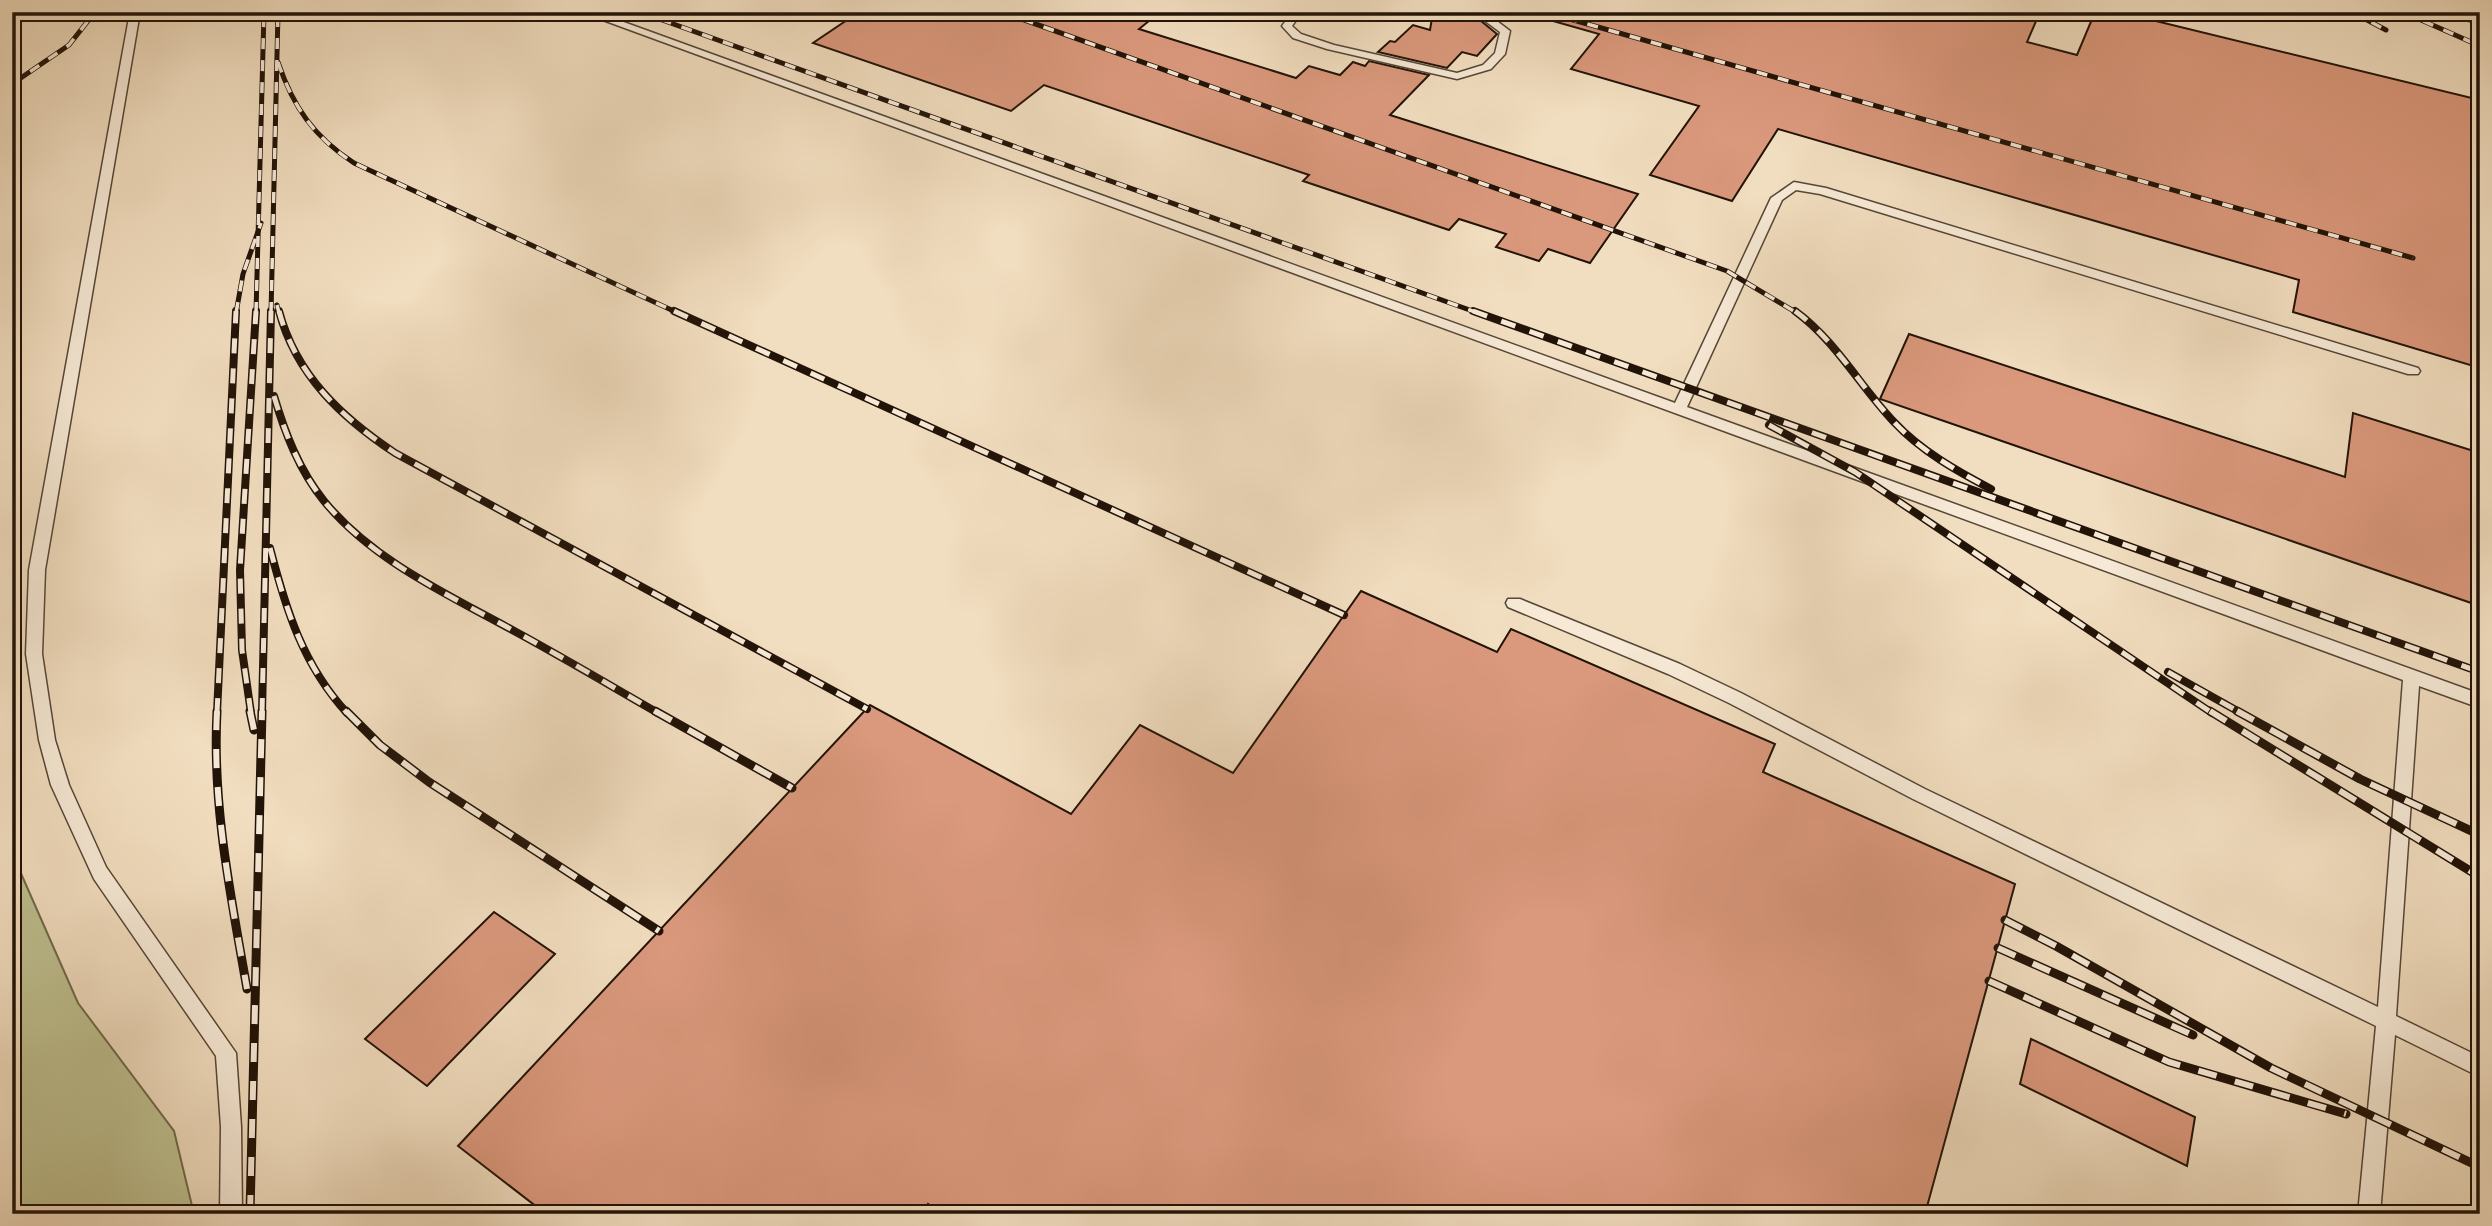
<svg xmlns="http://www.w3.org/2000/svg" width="2492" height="1226" font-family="'IM FELL Double Pica',serif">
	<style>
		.green { fill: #bebf8f; stroke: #70694c; stroke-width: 2 }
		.building { fill: #da987c; stroke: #221308; stroke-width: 2 }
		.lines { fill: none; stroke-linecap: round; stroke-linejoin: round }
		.service-casing { stroke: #564636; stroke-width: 3 }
		.service { fill: #f6e9d5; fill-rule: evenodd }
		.rail-far2-casing { stroke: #221308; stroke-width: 5 }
		.rail-far1-casing { stroke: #221308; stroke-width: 8 }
		.rail-casing { stroke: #221308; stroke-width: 9 }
		.rail-far2 { stroke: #f6e9d5; stroke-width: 3.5; stroke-dasharray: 11; stroke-linecap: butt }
		.rail-far1 { stroke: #f6e9d5; stroke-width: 5; stroke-dasharray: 15; stroke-linecap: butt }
		.rail { stroke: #f6e9d5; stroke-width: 6; stroke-dasharray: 19; stroke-linecap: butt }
	</style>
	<rect width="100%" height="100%" fill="#f1ddbf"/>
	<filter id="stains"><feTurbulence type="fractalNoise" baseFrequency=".00286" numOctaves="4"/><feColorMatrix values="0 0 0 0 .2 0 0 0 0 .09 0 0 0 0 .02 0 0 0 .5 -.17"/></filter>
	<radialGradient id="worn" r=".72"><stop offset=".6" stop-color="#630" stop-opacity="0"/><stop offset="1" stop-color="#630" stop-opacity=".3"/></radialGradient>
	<!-- green -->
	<path class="green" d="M12 853 78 1003 174 1131 194 1214H12Z"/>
	<!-- building -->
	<g class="building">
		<path d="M859 12H1160L1139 29 1296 78 1309 66 1340 75 1353 62 1365 66 1369 61 1429 75 1390 115 1638 194 1590 263 1548 249 1539 261 1496 247 1506 234 1459 219 1449 230 1303 181 1309 175 1044 85 1011 111 813 43Z"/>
		<path d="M1433 12H1470L1497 34 1477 56 1462 52 1447 68 1378 52 1390 41 1395 42 1413 25 1430 30Z"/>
		<path d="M1547 12H1910L1941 20 1946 12H2040L2027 42 2077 55 2095 12H2119L2480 100V368L2293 312 2299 280 1778 129 1732 201 1650 175 1699 106 1571 69 1599 34 1546 19Z"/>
		<path d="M1909 334 2345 477 2353 413 2480 453V606L1880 399Z"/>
		<path d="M1361 591 1497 652 1511 629 1775 744 1763 772 2015 884 1925 1214H942L928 1204 922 1214H546L458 1146 870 705 1071 814 1140 725 1233 773Z"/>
		<path d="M494 912 555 954 427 1086 365 1039Z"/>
		<path d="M2031 1039 2195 1117 2187 1166 2020 1084Z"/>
	</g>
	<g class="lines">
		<defs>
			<g id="service">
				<path d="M130 12H140L45 570 42 654 55 740 69 785 106 867 236 1053 241 1127 242 1214H220L221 1127 216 1056 94 879 51 785 39 740 26 654 29 570Z"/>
				<path d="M581 12H596L1675 403 1771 198 1794 182 1826 188 2418 368 2420 371 2418 374H2408L1820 194 1796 190 1782 200 1687 407 2480 694V708L2419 686 2396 1016 2480 1057V1077L2395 1035 2380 1214H2358L2376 1026 1913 799 1729 703 1668 674 1508 607 1506 603 1508 599H1520L1680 664 1741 693 1925 789 2378 1007 2403 680Z"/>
				<path d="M1292 12H1302L1292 26 1301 34 1334 45 1457 73 1483 65 1495 53 1500 32 1473 12H1485L1510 31 1505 54 1491 69 1457 79 1327 49 1293 38 1282 26Z"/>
				<path d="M2463 12H2480V18L2464 14Z"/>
			</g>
		</defs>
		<!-- service casing -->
		<use href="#service" class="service-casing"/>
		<!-- service -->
		<use href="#service" class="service"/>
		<defs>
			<g id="rail-far2">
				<path d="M640 12 1478 313"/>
				<path d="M1002 12 1727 271 1797 313"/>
				<path d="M1545 12 2413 258"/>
				<path d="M2352 12 2386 30"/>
				<path d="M2403 12 2480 46"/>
				<path d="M2444 12 2480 23"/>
				<path d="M278 62C293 107 314 137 354 163L678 313"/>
				<path d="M12 84 69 45 95 12"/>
				<path d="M277 305 279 313"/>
				<path d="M236 313 243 274 261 223"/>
				<path d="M256 313 264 12"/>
				<path d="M271 313 278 12"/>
			</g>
			<g id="rail-far1">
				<path d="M279 311C296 375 341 417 395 453L867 709"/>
				<path d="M674 311 1344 615"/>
				<path d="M1473 311 2480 672"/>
				<path d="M1795 311C1836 341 1859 385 1894 422 1921 451 1957 471 1991 489"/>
				<path d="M274 396C285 433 299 470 324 501 373 561 449 595 516 632 564 658 611 686 658 713"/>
				<path d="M1769 425 1855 472 2212 713"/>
				<path d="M270 548C286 610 303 665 347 713"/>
				<path d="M2168 672 2241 713"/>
				<path d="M217 713 236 311"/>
				<path d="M251 713 242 650 240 570 256 311"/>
				<path d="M262 713 271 311"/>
			</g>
			<g id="rail">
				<path d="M217 711C212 807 231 896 247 989"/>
				<path d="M250 711 254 730"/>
				<path d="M346 711 380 745 429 782 659 931"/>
				<path d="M655 711 792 788"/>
				<path d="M2210 711 2480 877"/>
				<path d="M2237 711 2360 779 2480 835"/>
				<path d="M2005 920 2056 946 2271 1068 2480 1167"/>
				<path d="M1998 948 2193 1035"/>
				<path d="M1989 981 2169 1062 2346 1114"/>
				<path d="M250 1214 262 711"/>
			</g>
		</defs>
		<!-- rail-far2 casing -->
		<use href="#rail-far2" class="rail-far2-casing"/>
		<!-- rail-far1 casing -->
		<use href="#rail-far1" class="rail-far1-casing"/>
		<!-- rail casing -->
		<use href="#rail" class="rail-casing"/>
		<!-- rail-far2 -->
		<use href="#rail-far2" class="rail-far2"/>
		<!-- rail-far1 -->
		<use href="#rail-far1" class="rail-far1"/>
		<!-- rail -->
		<use href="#rail" class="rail"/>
	</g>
	<!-- margin -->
	<rect width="2492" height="1226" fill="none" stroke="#f1ddbf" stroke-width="42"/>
	<rect x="14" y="14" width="2464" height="1198" fill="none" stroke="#221308" stroke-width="3.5"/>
	<rect x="21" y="21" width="2450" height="1184" fill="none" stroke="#221308" stroke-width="2"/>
	<rect width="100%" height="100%" filter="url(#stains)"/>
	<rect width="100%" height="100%" fill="url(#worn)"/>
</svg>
